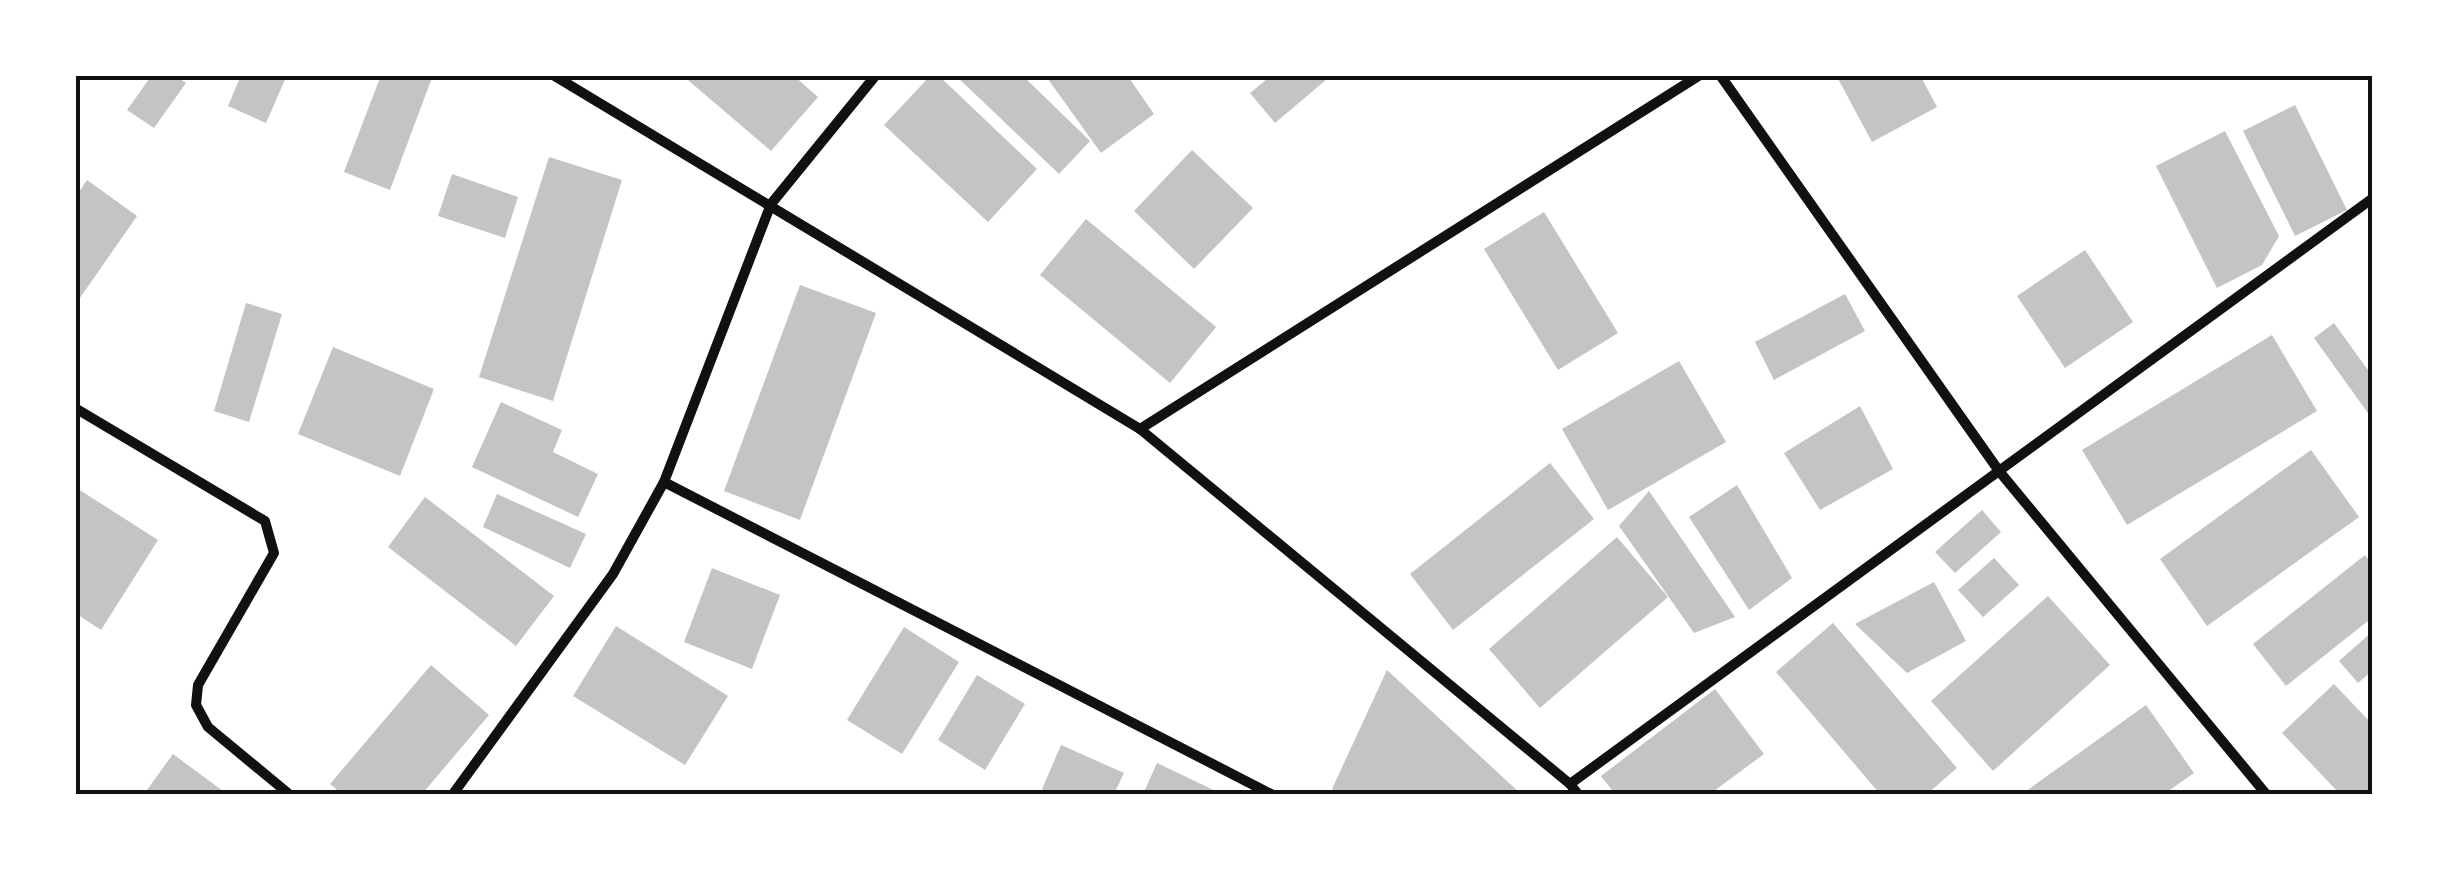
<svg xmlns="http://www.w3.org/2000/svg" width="2448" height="869" font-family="'IBM Plex Sans',sans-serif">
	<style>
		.building { fill: #c4c4c4 }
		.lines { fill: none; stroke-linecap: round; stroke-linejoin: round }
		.minor { stroke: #111; stroke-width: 10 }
		.neatline { fill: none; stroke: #111; stroke-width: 4 }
	</style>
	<rect width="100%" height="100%" fill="#fff"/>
	<!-- building -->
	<g class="building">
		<path d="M152 75H174L186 83 154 128 127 110Z"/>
		<path d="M241 75H287L266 123 228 106Z"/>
		<path d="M381 75H433L390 190 344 172Z"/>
		<path d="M682 75H793L818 97 771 151Z"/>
		<path d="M931 75H938L1037 169 988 222 884 125Z"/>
		<path d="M955 75H1022L1090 141 1059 174Z"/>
		<path d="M1045 75H1127L1154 114 1101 153Z"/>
		<path d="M1272 75H1323L1327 79 1275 123 1250 93Z"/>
		<path d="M1836 75H1920L1937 107 1872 142Z"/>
		<path d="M2295 105 2347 210 2295 236 2243 131Z"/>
		<path d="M2225 131 2279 236 2262 265 2217 288 2156 166Z"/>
		<path d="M1192 150 1253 208 1194 269 1134 211Z"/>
		<path d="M549 157 622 180 553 401 479 377Z"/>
		<path d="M452 174 518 197 505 238 438 216Z"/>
		<path d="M87 180 137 216 75 305V198Z"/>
		<path d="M1544 212 1618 333 1558 370 1484 249Z"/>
		<path d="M1086 219 1216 327 1170 383 1040 275Z"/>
		<path d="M2085 250 2133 322 2065 368 2017 296Z"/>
		<path d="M800 285 876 313 800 520 724 491Z"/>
		<path d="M1845 294 1865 331 1774 380 1755 342Z"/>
		<path d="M246 303 282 314 249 422 214 411Z"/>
		<path d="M2334 323 2373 377V420L2314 338Z"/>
		<path d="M2272 335 2317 411 2127 525 2082 450Z"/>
		<path d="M333 347 434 389 400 476 298 434Z"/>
		<path d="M1679 361 1726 442 1608 510 1562 429Z"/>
		<path d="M501 402 562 430 553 452 598 474 578 517 472 467Z"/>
		<path d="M1860 406 1893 469 1820 510 1784 453Z"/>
		<path d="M2311 450 2359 517 2207 626 2160 559Z"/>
		<path d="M1550 463 1594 519 1453 630 1410 574Z"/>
		<path d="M1737 485 1792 578 1749 610 1689 517Z"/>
		<path d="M75 487 158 540 101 630 75 613Z"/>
		<path d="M1649 491 1735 617 1694 633 1619 526Z"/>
		<path d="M497 494 586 534 570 568 483 527Z"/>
		<path d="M425 497 554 596 516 646 388 547Z"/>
		<path d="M1982 510 2001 532 1955 573 1935 552Z"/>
		<path d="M1617 537 1668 597 1540 708 1489 649Z"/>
		<path d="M2365 555 2373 566V617L2286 686 2253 644Z"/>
		<path d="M1994 558 2019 585 1983 617 1958 590Z"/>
		<path d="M712 568 780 595 752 669 684 642Z"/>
		<path d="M1934 582 1966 641 1907 673 1855 624Z"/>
		<path d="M2048 596 2110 665 1993 771 1931 701Z"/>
		<path d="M1833 623 1957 768 1927 794H1880L1776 672Z"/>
		<path d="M616 626 728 696 685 765 573 696Z"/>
		<path d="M904 627 959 662 902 754 847 720Z"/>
		<path d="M2373 631V670L2358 683 2339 661Z"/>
		<path d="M431 665 489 715 422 794H342L330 784Z"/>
		<path d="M1387 670 1521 794H1341L1332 789Z"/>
		<path d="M977 675 1025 704 985 770 938 740Z"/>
		<path d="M2334 684 2373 725V794H2340L2282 733Z"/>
		<path d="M1715 689 1764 754 1710 794H1615L1601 776Z"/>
		<path d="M2146 705 2194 773 2164 794H2022Z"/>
		<path d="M1061 745 1124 773 1114 794H1040Z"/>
		<path d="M173 754 227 794H144Z"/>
		<path d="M1157 763 1222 794H1143Z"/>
	</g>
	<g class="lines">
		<!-- minor -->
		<g class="minor">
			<path d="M553 75 1140 429 1570 784 1578 794"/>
			<path d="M1720 75 1999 471 2266 794"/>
			<path d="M75 408 265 521 274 553 198 685 196 705 208 727 289 794"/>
			<path d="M1140 429 1700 75"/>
			<path d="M664 482 1271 794"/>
			<path d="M1570 784 2373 198"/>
			<path d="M453 794 613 574 664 482 771 204 876 75"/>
		</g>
	</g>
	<!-- border -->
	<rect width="2448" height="869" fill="none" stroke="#ffffff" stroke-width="155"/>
	<rect x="78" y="78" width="2292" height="714" class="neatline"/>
</svg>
